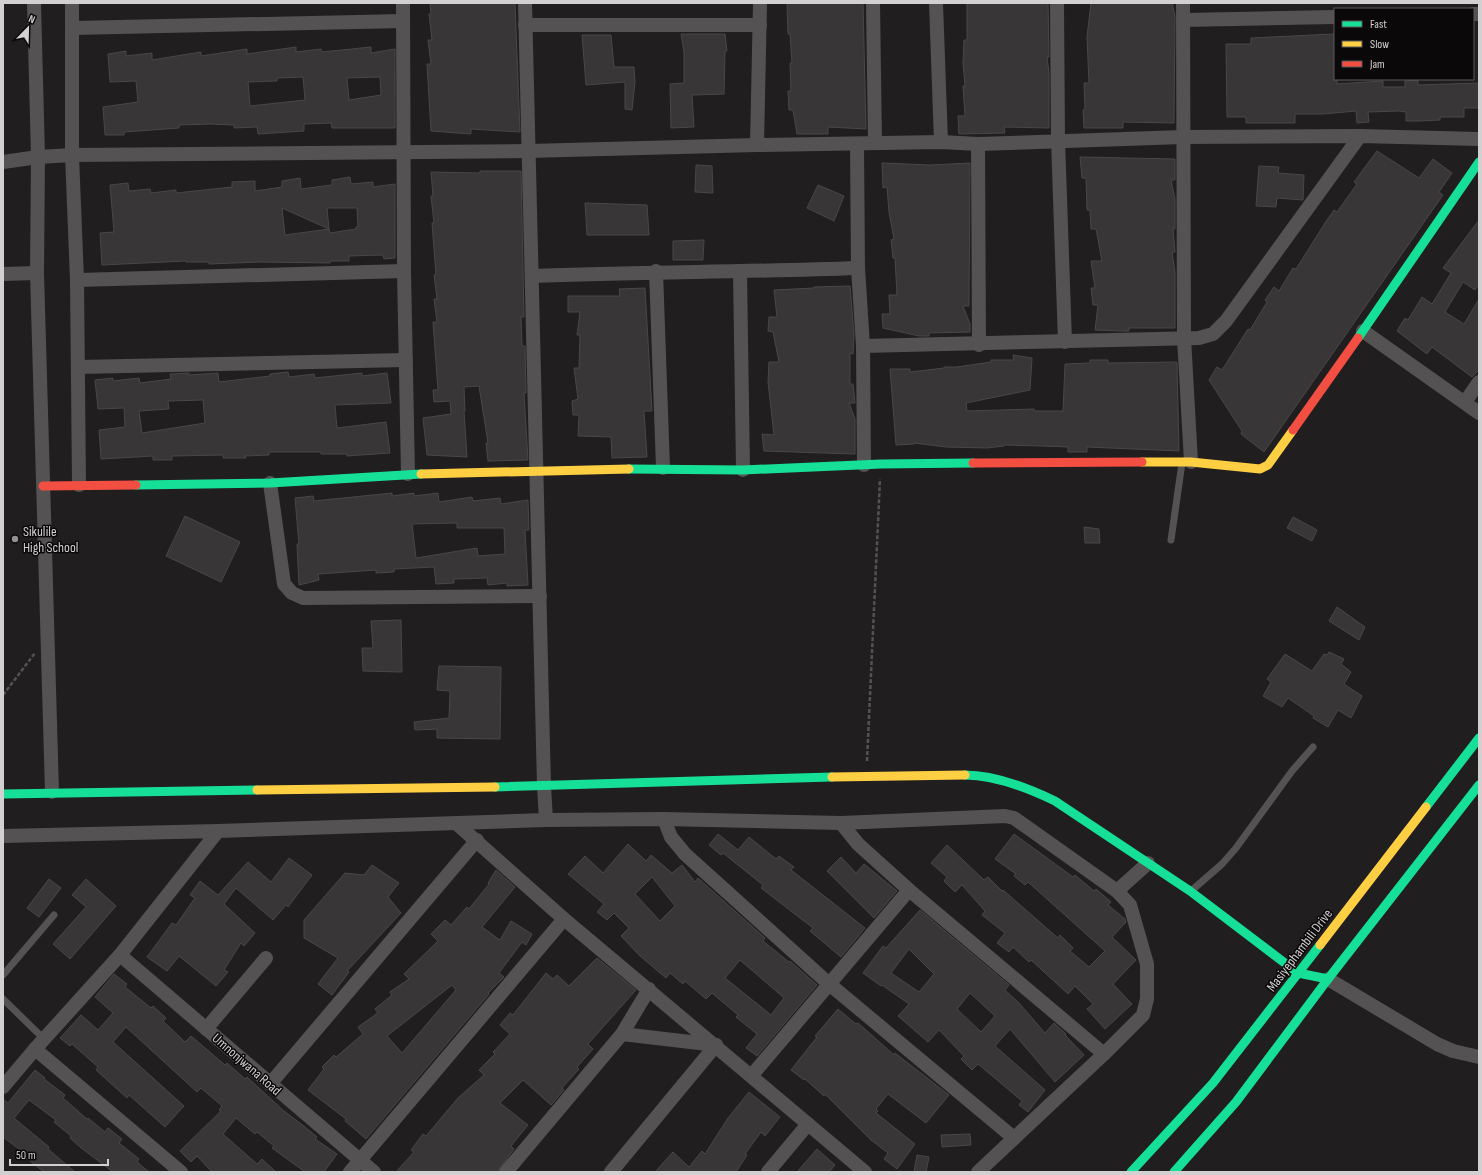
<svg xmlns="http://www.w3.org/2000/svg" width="1482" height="1175" font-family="'Sofia Sans Condensed',sans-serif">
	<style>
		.building { fill: #383636; stroke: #494747; fill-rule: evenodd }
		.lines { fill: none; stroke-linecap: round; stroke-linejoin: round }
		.path { stroke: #545353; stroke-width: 2.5; stroke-dasharray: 4 2; stroke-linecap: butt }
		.lane { stroke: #545253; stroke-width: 7 }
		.street { stroke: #545253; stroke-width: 14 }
		.fast { stroke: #16e098; stroke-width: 9 }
		.slow { stroke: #ffcf43; stroke-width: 9 }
		.jam { stroke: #f24e42; stroke-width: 9 }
		.poi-dot { fill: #959293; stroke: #0a0809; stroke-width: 1.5 }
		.labels { text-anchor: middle; stroke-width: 3; stroke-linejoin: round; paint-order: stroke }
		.poi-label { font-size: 14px; fill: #d3d0d1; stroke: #0a0809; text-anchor: start }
		.street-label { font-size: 14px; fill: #d3d0d1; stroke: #0a0809 }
	</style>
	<rect width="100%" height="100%" fill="#211e1f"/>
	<!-- building -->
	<g class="building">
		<path d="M430 3H515L520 132 471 129V134L431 131 427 64H431L428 40H432L429 14H431Z"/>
		<path d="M787 3H863L866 129 828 127V134H797L793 110H789L788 91H791L790 63H792L790 34H788Z"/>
		<path d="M967 3H1048L1049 57H1047L1049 73V128L1004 127 1005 133 959 134 958 116H965L963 86H965L963 63 964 40H967Z"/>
		<path d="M1091 3H1172L1175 16 1174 123 1123 122V128H1084L1083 110 1085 109 1084 83H1089L1087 37Z"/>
		<path d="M681 34H725L727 51H725L724 94 692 95 694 127 671 128 670 84 684 83V52Z"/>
		<path d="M1334 34 1335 80H1337V84L1383 81V87H1405V81L1418 80V85L1479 83V108H1464V117H1440V120L1419 121H1406V112L1399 111 1368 112 1369 122 1357 123 1356 111 1323 114H1295V123H1246V117H1227L1226 44H1251V38Z"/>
		<path d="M582 35H611L614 67H634L635 82 632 110 625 109V82L586 85Z"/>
		<path d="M296 47V52L321 49 322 52 371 47V53L395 49V128H332L331 123 304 124V131L258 134 257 127 234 128V125L210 124 179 125V128L124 132V135H105L103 107 138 102 136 81 110 82 108 54 126 51V56L152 53V60L201 52V56L247 49V54ZM303 77 305 100 250 106 248 82 277 81V78ZM380 77 381 95 349 100 347 78Z"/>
		<path d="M1377 151 1419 178 1433 159 1452 173 1439 192 1443 195 1264 452 1241 434 1242 431 1209 380 1217 367 1222 370 1248 329 1250 330 1267 302 1265 300 1274 287 1279 291 1293 268 1296 269 1325 223 1334 210 1337 212 1357 184 1354 182Z"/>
		<path d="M1080 157 1175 159V180H1171L1175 199V229H1173L1175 252H1172L1175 272V328H1129V331H1121L1095 330 1098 305H1093L1091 288H1095L1091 261H1102L1096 229H1091L1090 210H1087L1086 178H1082Z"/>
		<path d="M882 163 930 165 970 163 969 306H963L970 324V332L929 333V336H919L883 328 882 314H890L889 295H897L895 258H893L891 240 894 239 889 212 887 187 883 188Z"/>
		<path d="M696 165 712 166 713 193 695 192Z"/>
		<path d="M1259 166 1279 167 1278 173 1304 175 1303 200 1277 198 1276 207 1256 206Z"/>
		<path d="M480 171H521L524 317H521L522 346H525L526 393H524L528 460 488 461 486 443H488L479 386 464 387 465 411H464L467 457 427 455 423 418 451 414 450 401 434 402 433 390H438L433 322H437L434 299H437L434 275H436L432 223H434L431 196H433L431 172 480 173Z"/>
		<path d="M350 177 351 184 373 182V187L395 184V258L384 259 383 255 349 256V261H330V263L260 262 209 264V262H186V261L102 265 100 233 114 232 110 185 128 183 129 191 150 189 151 193 176 190V193L232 187V182L255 181V191L282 187V181L300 178 301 189 332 185V180ZM282 208 329 229 327 208H357L358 227H356V229L330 233 329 229 285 235Z"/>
		<path d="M818 185 844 196 834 221 807 208Z"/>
		<path d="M585 203 647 205 649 235H587Z"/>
		<path d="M1479 220V284L1475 290 1463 282 1445 312 1464 324 1479 299V370L1472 377 1432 347 1427 354 1397 331 1405 318 1408 320 1422 297 1432 304 1451 273 1443 268Z"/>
		<path d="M704 240 703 260H673V241Z"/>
		<path d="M850 286 854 334 853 354 850 353V384H853L855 403H849L855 419V454L764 451 762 434 774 435 768 382 769 362H779L773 332 768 331 769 317H777L774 290 814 288V287Z"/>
		<path d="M645 288 652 411H644L647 457 612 458 611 437 578 436 579 415H573L572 401 578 399 574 368H579L580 335H577L580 312H568V296H620L619 289Z"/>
		<path d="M1013 355 1032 358 1030 390 966 403 967 411 1034 409V411H1063L1065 364 1090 363V360H1108V363L1177 362 1179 451 1087 447V452H1068V447L1042 446 1004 445V446L987 448 946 447 914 443V444L896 445 890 369H910V372L944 368V367H957L991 362V360H1014Z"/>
		<path d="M288 372 289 377 314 374 315 378 362 373V376L387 373 391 403 335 405 337 428 386 422 390 453 347 456V454H321V452H269V455L245 456 246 458H223V455L172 456V460H153V456L101 459 99 430 125 427 124 408 98 409 95 380 113 378V381L139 378 140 383 171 379 170 374 189 373V375L218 373 219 382 270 376V374ZM203 400 205 423 142 433 139 411 169 409 168 401Z"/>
		<path d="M392 493V496L414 493V496L438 493 439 502 472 497 473 501 500 498 501 504 528 500 529 530H525L528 585 507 586V583L488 585 487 578 454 579V583L436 584 434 567 394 569V572L376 573V570L318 574 319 580 299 585 297 544H299L295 498 313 496 314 501ZM457 523V528H504L505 554 478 556 477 548 416 558 412 524Z"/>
		<path d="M185 516 240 542 221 582 166 556Z"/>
		<path d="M1293 517 1317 530 1312 541 1287 528Z"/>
		<path d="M1084 527 1099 529 1100 543H1085Z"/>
		<path d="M1337 607 1365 627 1359 640 1329 621Z"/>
		<path d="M401 620 402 672 363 671 362 648H373L371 621Z"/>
		<path d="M1329 652 1344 659 1341 664 1351 672 1344 684 1362 696 1351 718 1338 710 1328 727 1313 718 1314 716 1288 698 1282 707 1263 696 1271 682 1267 679 1285 654 1312 671 1324 654 1327 655Z"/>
		<path d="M439 666 501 667 500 739 437 738V729L415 730 414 722 449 718 450 691 437 690Z"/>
		<path d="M718 834 738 850 749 837 776 859 779 856 794 867 791 870 865 928 841 957 810 931 813 928 761 888 763 885 723 853 721 855 709 845Z"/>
		<path d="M1014 834 1073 877 1075 875 1094 891 1096 889 1111 902 1108 905 1125 919 1126 922 1112 937 1136 960 1113 984 1132 1004 1105 1029 1087 1009 1093 1004 1075 986 1068 994 1031 960 1029 962 1013 947 1009 952 997 943 1005 933 982 915 985 911 962 885 955 892 944 881 947 877 931 863 947 845 984 880 988 877 1002 891 1003 890 1058 938 1060 935 1073 948 1070 951 1089 967 1105 951 1028 882 1025 885 1014 876 1016 874 995 859Z"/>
		<path d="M628 844 646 861 651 855 672 873 682 865 695 882 698 878 765 938 763 941 789 962 790 961 817 985 757 1056 746 1048 757 1034 736 1017 738 1015 712 993 706 999 685 981 683 984 670 973 666 978 639 955 621 936 629 928 614 913 607 920 597 912 604 904 568 874 585 856 603 873ZM652 877 675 906 660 921 635 894ZM740 960 784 998 771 1015 725 978Z"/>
		<path d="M841 857 856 873 864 864 897 891 874 918 827 871Z"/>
		<path d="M289 858 312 875 288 907 286 905 273 920 236 888 224 904 255 933 244 946 241 943 224 970 228 972 216 986 179 956 167 971 147 957 172 923 176 925 195 898 190 895 200 881 218 895 248 862 271 882Z"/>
		<path d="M372 865 399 883 388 897 401 913 347 971 349 972 332 995 318 984 338 958 304 938V920L345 873 364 875Z"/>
		<path d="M496 870 515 887 482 927 500 940 511 921 532 934 526 945 522 942 499 973 504 977 488 993 489 994 366 1139 345 1121 346 1119 308 1090 324 1069 322 1067 334 1055 336 1057 363 1034 358 1027 378 1013 375 1009 392 995 390 992 409 979 404 974 438 941 431 934 445 920 451 925 467 907 469 909 489 884 488 883ZM452 985 456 990 402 1053 387 1036Z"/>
		<path d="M49 879 61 888 39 917 27 908Z"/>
		<path d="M86 879 116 906 70 959 53 944 86 907 72 895Z"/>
		<path d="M920 910 1009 985 1005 990 1019 1003 1045 1033 1054 1023 1066 1034 1065 1035 1084 1055 1055 1082 1010 1029 995 1046 1045 1090 1028 1112 1019 1105 1022 1101 978 1064 972 1070 961 1059 964 1056 939 1030 928 1042 898 1016 909 1004 882 985 881 986 863 973 883 946 886 948ZM909 949 934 974 919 992 891 973ZM970 993 995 1016 981 1032 957 1009Z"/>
		<path d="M597 958 636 990 588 1044 593 1049 577 1067 579 1069 562 1088 564 1090 551 1105 523 1080 500 1103 528 1125 511 1146 514 1149 497 1172H396L414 1152 411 1150 423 1134 426 1136 458 1098 484 1075 479 1070 495 1054 493 1052 510 1034 500 1025 510 1013 513 1015 546 973 553 979 557 975 569 986Z"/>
		<path d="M114 974 127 984 125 987 151 1008 153 1006 166 1018 163 1021 185 1042 191 1036 225 1065 227 1063 245 1079 247 1077 284 1111 305 1127 317 1137 315 1139 337 1154 324 1172H305L272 1148 274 1146 257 1132 255 1134 236 1118 223 1134 257 1164 262 1159 276 1172H212L197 1156 191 1162 180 1151 221 1111 219 1110 222 1106 201 1088 197 1092 126 1027 113 1042 184 1106 165 1127 129 1095 127 1098 96 1070 98 1067 72 1044 70 1046 60 1038 81 1015 98 1030 113 1013 95 997Z"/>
		<path d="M838 1009 856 1024 858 1023 894 1055 895 1053 949 1095 926 1123 888 1094 876 1109 878 1111 876 1113 915 1144 897 1169 884 1159 888 1153 871 1140 825 1094 824 1096 805 1079 804 1080 791 1070 817 1037 815 1036Z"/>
		<path d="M35 1070 45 1078 44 1079 65 1095 63 1098 87 1119 88 1118 105 1132 108 1128 122 1139 119 1143 139 1159 137 1162 149 1172H113L80 1147 70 1138 71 1136 54 1122 56 1120 29 1100 14 1118 49 1147 48 1149 75 1172H44L25 1157 27 1155 3 1137V1099L8 1103Z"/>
		<path d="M749 1092 780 1117 765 1136 761 1132 745 1154 747 1155 736 1172H655L673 1152 689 1167 702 1151 705 1154 728 1118Z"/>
		<path d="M970 1134 971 1145 942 1147 941 1135Z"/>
		<path d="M817 1149 835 1165 829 1172H797Z"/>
		<path d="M917 1155 929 1157 926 1172H914Z"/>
	</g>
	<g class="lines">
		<!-- path -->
		<g class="path">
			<path d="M3 695 35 653"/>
			<path d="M867 761 880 479"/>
		</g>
		<!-- lane -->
		<g class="lane">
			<path d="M1171 540 1182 463"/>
			<path d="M1191 891 1222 864 1236 848 1292 771 1313 747"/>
			<path d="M3 975 54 915"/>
			<path d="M3 999 44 1039"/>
		</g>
		<!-- street -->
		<g class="street">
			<path d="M34 3 38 157 37 273 52 792"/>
			<path d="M72 3V155L77 280 79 485"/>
			<path d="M403 3 404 271 408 474"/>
			<path d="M525 3 544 786 546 820"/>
			<path d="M873 3 875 143"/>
			<path d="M936 3 941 142"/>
			<path d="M1057 3 1058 140 1065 342"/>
			<path d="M1183 3 1184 338 1191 462"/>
			<path d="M1473 14H1479"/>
			<path d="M1183 20 1335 17"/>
			<path d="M525 25H760"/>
			<path d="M72 28 403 21"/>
			<path d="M857 144 858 268 863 346 864 465"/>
			<path d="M978 144 979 345"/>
			<path d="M757 145 760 3"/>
			<path d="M3 162 38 157 72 155 528 151 757 145 941 142 978 144 1183 137 1360 136 1479 139"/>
			<path d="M656 271 663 468"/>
			<path d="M740 272 743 470"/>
			<path d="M3 274 37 273"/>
			<path d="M532 276C641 272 750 272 858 268"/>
			<path d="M77 280 404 271"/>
			<path d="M1363 331 1479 413"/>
			<path d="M863 346 1199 338 1213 334 1226 321 1360 136"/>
			<path d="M78 367 406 360"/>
			<path d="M1465 402 1479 382"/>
			<path d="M270 483 284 584 292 593 303 598 540 596"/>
			<path d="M664 819 671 837 685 854 828 983 1014 1138"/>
			<path d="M841 823 858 844 909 890 1104 1054"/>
			<path d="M457 824 564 919 865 1172"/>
			<path d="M3 836 218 831 546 820 664 819 841 823 1005 816 1014 818 1117 891"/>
			<path d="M120 955 374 1172"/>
			<path d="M1328 979 1437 1044 1453 1051 1479 1057"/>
			<path d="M206 1029 266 958"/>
			<path d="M622 1034 716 1045"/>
			<path d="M35 1049 181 1172"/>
			<path d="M752 1075 909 890"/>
			<path d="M270 1084 477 840"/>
			<path d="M3 1087 35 1049 120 955 218 831"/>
			<path d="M350 1172 564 919"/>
			<path d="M506 1172 622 1034 649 989"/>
			<path d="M611 1172 716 1045"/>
			<path d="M768 1172 808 1124"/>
			<path d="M978 1172 1104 1054 1143 1015 1147 999V964L1130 905 1117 891 1148 863"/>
		</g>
		<!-- fast -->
		<g class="fast">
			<path d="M1358 338 1479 162"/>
			<path d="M629 469 743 470 881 464 973 463"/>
			<path d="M136 485 270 483 421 474"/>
			<path d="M965 775C996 775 1028 788 1055 801L1190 891 1298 973 1328 979"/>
			<path d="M495 787 832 777"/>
			<path d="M3 794 257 790"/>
			<path d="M1426 807 1479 738"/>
			<path d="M1131 1172 1213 1083 1320 945"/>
			<path d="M1174 1172 1236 1102 1328 979 1479 785"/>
		</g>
		<!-- slow -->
		<g class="slow">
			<path d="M1142 462H1191L1260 469 1268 465 1293 430"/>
			<path d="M421 474 629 469"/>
			<path d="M832 777 965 775"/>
			<path d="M257 790 495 787"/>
			<path d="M1320 945 1426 807"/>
		</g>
		<!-- jam -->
		<g class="jam">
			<path d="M1293 430 1358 338"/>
			<path d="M973 463 1142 462"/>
			<path d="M43 486 136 485"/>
		</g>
	</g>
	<!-- markers -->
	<circle class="poi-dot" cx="15" cy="539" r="4"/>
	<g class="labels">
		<!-- poi labels -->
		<g class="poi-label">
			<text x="23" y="536">Sikulile<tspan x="23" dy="16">High School</tspan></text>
		</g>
		<!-- street labels -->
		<g class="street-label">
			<text transform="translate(1299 950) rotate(-53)" y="5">Masiyephambili Drive</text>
			<text transform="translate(247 1064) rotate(41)" y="5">Umnonjwana Road</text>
		</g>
	</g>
	<!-- border -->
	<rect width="1482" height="1175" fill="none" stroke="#d3d0d1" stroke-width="8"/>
	<!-- legend -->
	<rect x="1334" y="8" width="140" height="72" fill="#0a0809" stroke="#5a5859"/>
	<rect x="1342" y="21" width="20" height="6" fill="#16e098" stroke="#5a5859"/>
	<text x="1370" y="28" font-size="12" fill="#d3d0d1">Fast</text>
	<rect x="1342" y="41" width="20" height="6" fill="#ffcf43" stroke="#5a5859"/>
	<text x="1370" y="48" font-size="12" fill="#d3d0d1">Slow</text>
	<rect x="1342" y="61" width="20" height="6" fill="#f24e42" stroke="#5a5859"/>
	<text x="1370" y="68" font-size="12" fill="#d3d0d1">Jam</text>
	<!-- north arrow -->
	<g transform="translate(28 28) rotate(23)" stroke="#0a0809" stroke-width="3" paint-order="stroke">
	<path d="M0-3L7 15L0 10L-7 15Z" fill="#d3d0d1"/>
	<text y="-6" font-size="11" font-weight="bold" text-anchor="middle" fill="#d3d0d1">N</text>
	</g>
	<!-- scale -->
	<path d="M10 1159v6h98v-6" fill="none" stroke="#d3d0d1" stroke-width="2"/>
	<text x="16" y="1159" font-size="12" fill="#d3d0d1" stroke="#0a0809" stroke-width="3" paint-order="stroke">50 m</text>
</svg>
